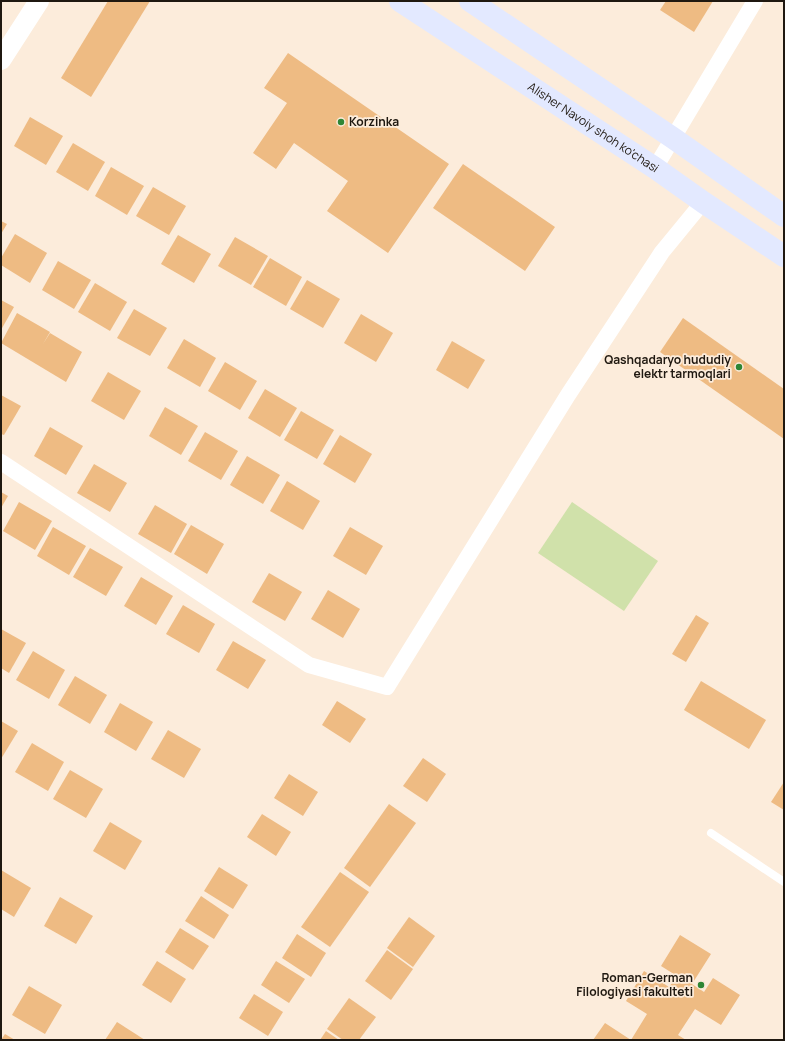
<svg xmlns="http://www.w3.org/2000/svg" width="785" height="1041" font-family="Manrope,sans-serif">
	<style>
		.green { fill: #d0e1aa }
		.building { fill: #eebb83 }
		.lines { fill: none; stroke-linecap: round; stroke-linejoin: round }
		.service { stroke: #fff; stroke-width: 8 }
		.minor { stroke: #fff; stroke-width: 16 }
		.tertiary { stroke: #fff; stroke-width: 20 }
		.secondary { stroke: #e3e9ff; stroke-width: 22 }
		.poi-dot { fill: #2e8635; stroke: #fcecdb; stroke-width: 1.5 }
		.labels { text-anchor: middle; stroke-width: 3.5; stroke-linejoin: round; paint-order: stroke }
		.poi-label { font-size: 12px; font-weight: bold; fill: #1f1810; stroke: #fcecdb; text-anchor: end }
		.street-label { font-size: 12px; fill: #1f1810; stroke: #fcecdb }
	</style>
	<rect width="100%" height="100%" fill="#fcecdb"/>
	<!-- green -->
	<path class="green" d="M572 502 658 561 624 611 538 553Z"/>
	<!-- building -->
	<g class="building">
		<path d="M108 1H150L91 97 61 78Z"/>
		<path d="M666 1H713L694 32 660 10Z"/>
		<path d="M288 53 449 164 388 253 327 211 348 181 294 143 276 169 253 153 287 103 264 88Z"/>
		<path d="M30 117 63 136 46 165 14 146Z"/>
		<path d="M73 143 105 162 88 191 56 172Z"/>
		<path d="M463 164 555 227 525 271 433 208Z"/>
		<path d="M111 167 144 186 127 215 95 196Z"/>
		<path d="M153 187 186 206 169 235 136 216Z"/>
		<path d="M1 221 7 224 1 234Z"/>
		<path d="M15 234 47 253 30 283 1 265V258Z"/>
		<path d="M178 235 211 254 194 283 161 264Z"/>
		<path d="M235 237 268 256 251 285 218 266Z"/>
		<path d="M270 258 302 277 286 306 253 287Z"/>
		<path d="M58 261 91 280 74 309 42 290Z"/>
		<path d="M307 280 340 299 323 328 290 309Z"/>
		<path d="M95 283 127 302 110 331 78 312Z"/>
		<path d="M1 300 14 307 1 330Z"/>
		<path d="M134 309 167 328 150 356 117 338Z"/>
		<path d="M17 313 50 332 43 344 50 333 82 352 66 382 1 343Z"/>
		<path d="M361 314 393 333 376 362 344 343Z"/>
		<path d="M683 318 784 389V439L660 352Z"/>
		<path d="M184 339 216 358 200 387 167 368Z"/>
		<path d="M452 341 485 360 468 389 436 370Z"/>
		<path d="M225 362 257 381 240 410 208 391Z"/>
		<path d="M108 372 141 391 124 420 91 401Z"/>
		<path d="M265 389 297 408 280 437 248 418Z"/>
		<path d="M1 395 21 406 4 435 1 434Z"/>
		<path d="M165 407 198 426 181 455 149 436Z"/>
		<path d="M301 411 334 430 317 459 284 440Z"/>
		<path d="M50 427 83 446 66 475 34 456Z"/>
		<path d="M205 432 238 451 221 480 188 461Z"/>
		<path d="M340 435 372 454 355 483 323 464Z"/>
		<path d="M247 456 280 475 263 504 230 485Z"/>
		<path d="M94 464 127 483 110 512 77 493Z"/>
		<path d="M287 481 320 501 303 530 270 511Z"/>
		<path d="M1 492 8 496 1 508Z"/>
		<path d="M19 502 52 521 35 550 3 531Z"/>
		<path d="M155 505 187 524 171 553 138 534Z"/>
		<path d="M191 525 224 544 207 574 174 554Z"/>
		<path d="M53 527 86 546 69 575 37 556Z"/>
		<path d="M350 527 383 546 366 575 333 556Z"/>
		<path d="M90 548 123 567 106 596 73 577Z"/>
		<path d="M269 573 302 592 285 621 252 602Z"/>
		<path d="M141 577 173 596 156 625 124 606Z"/>
		<path d="M328 590 360 609 343 638 311 619Z"/>
		<path d="M183 605 215 624 199 653 166 634Z"/>
		<path d="M696 615 709 623 686 662 672 654Z"/>
		<path d="M1 629 26 643 9 673 1 668Z"/>
		<path d="M233 641 266 660 248 689 216 670Z"/>
		<path d="M33 651 65 670 49 699 16 680Z"/>
		<path d="M75 676 107 695 90 724 58 705Z"/>
		<path d="M701 681 766 720 749 749 684 710Z"/>
		<path d="M337 701 366 719 350 743 322 725Z"/>
		<path d="M120 703 153 722 136 751 104 732Z"/>
		<path d="M1 721 18 731 1 759Z"/>
		<path d="M168 730 201 749 184 778 151 759Z"/>
		<path d="M32 743 64 762 48 791 15 772Z"/>
		<path d="M423 758 446 774 427 802 403 786Z"/>
		<path d="M70 770 103 789 86 818 53 799Z"/>
		<path d="M289 774 318 792 303 816 274 798Z"/>
		<path d="M784 782V810L771 802Z"/>
		<path d="M389 804 416 823 370 887 344 868Z"/>
		<path d="M262 814 291 832 276 856 247 837Z"/>
		<path d="M110 822 142 841 125 870 93 851Z"/>
		<path d="M219 867 248 885 233 909 204 891Z"/>
		<path d="M1 870 31 888 14 917 1 909Z"/>
		<path d="M340 872 369 892 330 947 301 927Z"/>
		<path d="M201 896 229 915 214 939 185 921Z"/>
		<path d="M60 897 93 916 76 944 44 926Z"/>
		<path d="M409 917 435 936 413 967 387 948Z"/>
		<path d="M180 928 209 946 193 970 165 952Z"/>
		<path d="M297 934 326 953 311 977 282 958Z"/>
		<path d="M680 935 711 954 692 984 704 992 713 978 740 995 721 1025 695 1009 678 1035 686 1040H593L605 1023 631 1040 647 1014 626 1001 644 971 669 987 677 976 661 966Z"/>
		<path d="M387 950 413 969 391 1000 365 981Z"/>
		<path d="M157 961 186 979 171 1003 142 985Z"/>
		<path d="M276 961 305 979 289 1003 261 985Z"/>
		<path d="M29 986 62 1005 45 1034 12 1015Z"/>
		<path d="M254 994 283 1012 268 1036 239 1018Z"/>
		<path d="M349 998 376 1017 359 1040H343L327 1029Z"/>
		<path d="M117 1022 145 1040H105Z"/>
		<path d="M326 1031 339 1040H320Z"/>
		<path d="M5 1034 15 1040H1Z"/>
	</g>
	<g class="lines">
		<!-- service -->
		<path class="service" d="M711 833 784 882"/>
		<!-- minor -->
		<g class="minor">
			<path d="M655 168 755 1"/>
			<path d="M1 462 309 665 387 687 568 395 662 252 703 202"/>
		</g>
		<!-- tertiary -->
		<path class="tertiary" d="M1 60 39 1"/>
		<!-- secondary -->
		<g class="secondary">
			<path id="s1" d="M400 1 655 168 703 202 784 256"/>
			<path d="M470 1 673 138 784 216"/>
		</g>
	</g>
	<!-- markers -->
	<g class="poi-dot">
		<circle cx="341" cy="122" r="4"/>
		<circle cx="739" cy="367" r="4"/>
		<circle cx="701" cy="985" r="4"/>
	</g>
	<g class="labels">
		<!-- poi labels -->
		<g class="poi-label">
			<text x="349" y="126" text-anchor="start">Korzinka</text>
			<text x="731" y="364">Qashqadaryo hududiy<tspan x="731" dy="14">elektr tarmoqlari</tspan></text>
			<text x="693" y="982">Roman-German<tspan x="693" dy="14">Filologiyasi fakulteti</tspan></text>
		</g>
		<!-- street labels -->
		<g class="street-label">
			<text dy="4" stroke="none"><textPath href="#s1" startOffset="231">Alisher Navoiy shoh ko'chasi</textPath></text>
		</g>
	</g>
	<!-- border -->
	<rect width="785" height="1041" fill="none" stroke="#1f1810" stroke-width="4"/>
</svg>
